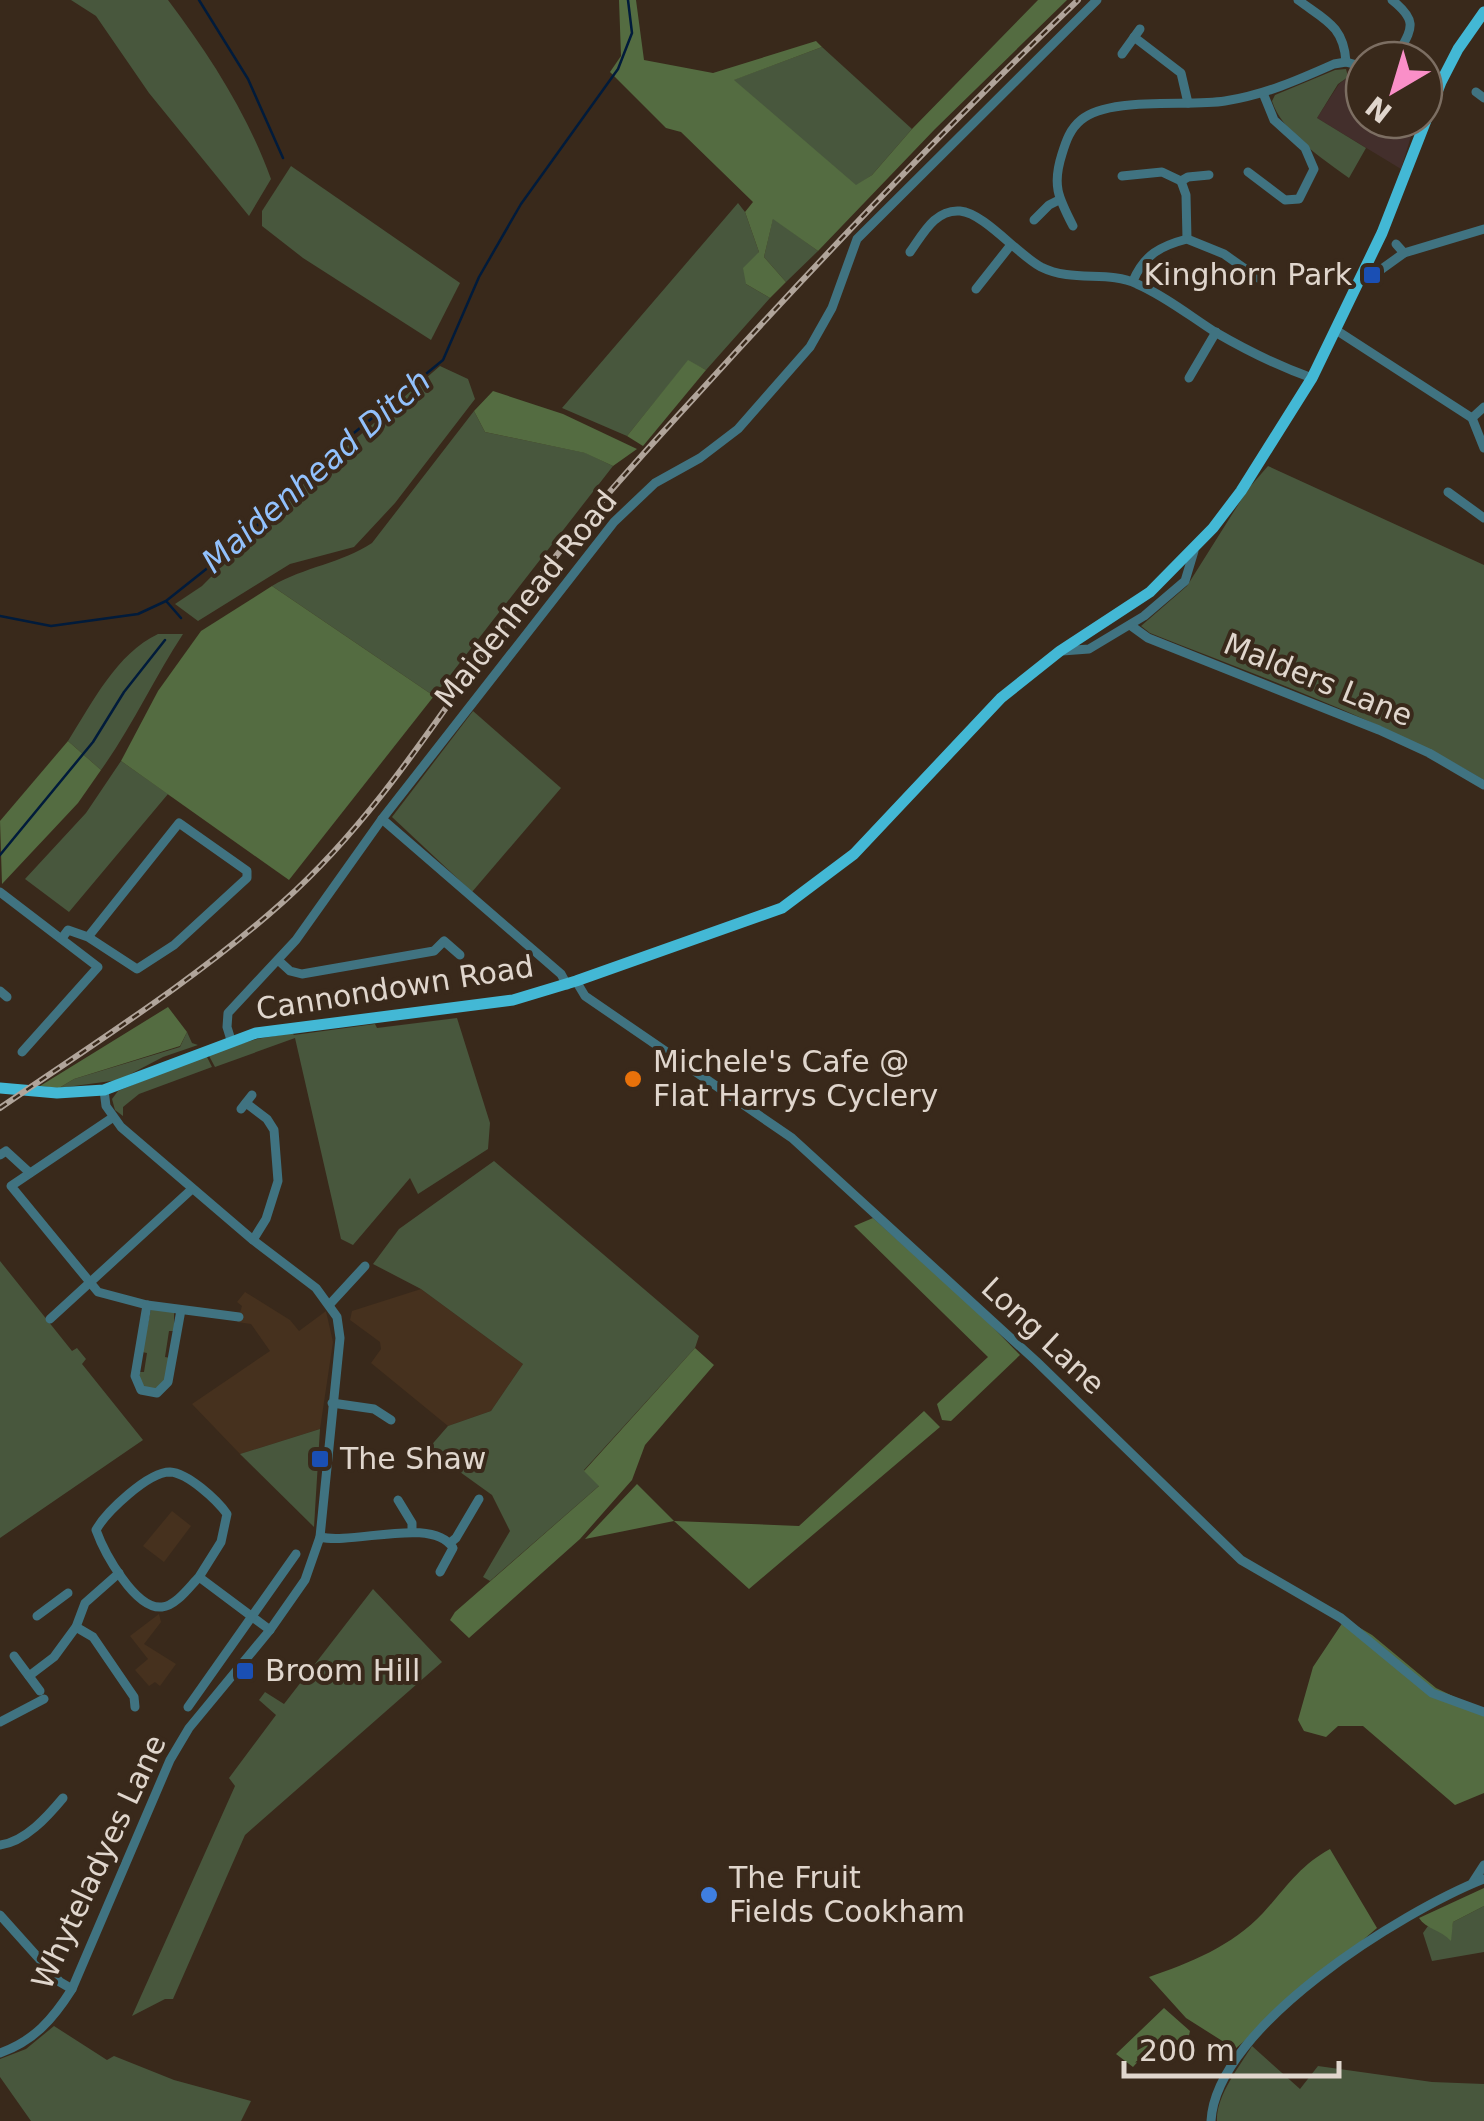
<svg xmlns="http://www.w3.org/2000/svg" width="1484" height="2121" font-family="'DejaVu Sans',sans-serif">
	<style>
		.commercial { fill: #432f2c }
		.built { fill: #46311e }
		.green { fill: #48573d }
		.forest { fill: #546c41 }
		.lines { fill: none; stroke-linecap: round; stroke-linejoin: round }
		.stream { stroke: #011b3b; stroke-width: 2.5 }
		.minor { stroke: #407381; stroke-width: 9 }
		.major { stroke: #43b8d5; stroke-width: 11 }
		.rail-casing { stroke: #b0a49a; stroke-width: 6 }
		.rail { stroke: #39291b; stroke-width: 2.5; stroke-dasharray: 8; stroke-linecap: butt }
		.transit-dot { fill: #1a4fb4; stroke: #39291b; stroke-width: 4 }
		.food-dot { fill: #e8710a; stroke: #39291b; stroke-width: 4 }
		.shop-dot { fill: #3f7fe0; stroke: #39291b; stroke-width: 4 }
		.labels { text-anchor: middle; stroke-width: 8; stroke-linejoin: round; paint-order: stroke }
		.poi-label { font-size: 30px; fill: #e0d6cd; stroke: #39291b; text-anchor: start }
		.street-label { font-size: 30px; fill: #e0d6cd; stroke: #39291b }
		.water-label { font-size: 32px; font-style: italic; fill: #92c1fd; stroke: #39291b }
	</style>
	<rect width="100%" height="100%" fill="#39291b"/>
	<!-- commercial -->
	<path class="commercial" d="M1348 71 1364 73V120H1416L1401 169 1317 118 1339 84 1348 77Z"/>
	<!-- built -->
	<g class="built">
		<path d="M421 1289 523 1364 491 1411 448 1426 371 1363 381 1349 380 1342 350 1320 352 1311Z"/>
		<path d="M245 1292 290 1320 299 1331 326 1311 333 1342 320 1429 240 1454 192 1404 270 1351 251 1324 237 1322 242 1306 237 1302Z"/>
		<path d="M172 1511 191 1526 164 1562 143 1546Z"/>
		<path d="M159 1614 161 1622 144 1644 176 1664 160 1686 155 1682 149 1686 135 1670 148 1659 130 1636Z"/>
	</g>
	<!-- green -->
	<g class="green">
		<path d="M71 0H168C210 56 247 113 271 179L249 216 149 93 96 16Z"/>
		<path d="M822 47 912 129 872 175 856 186 733 80Z"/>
		<path d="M1346 69 1348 77 1338 84 1317 118 1366 148 1349 178C1324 160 1281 131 1272 101L1275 95 1335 70Z"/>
		<path d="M291 166 460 283 431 340 303 258 262 226V211Z"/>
		<path d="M738 203 745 212 759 252 746 284 770 298 706 370 688 361 627 436 562 408Z"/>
		<path d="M773 218 818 251 786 282 764 257Z"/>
		<path d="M440 366 468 379 475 399 395 503 354 547 290 564 198 621 175 604 202 586 300 487Z"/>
		<path d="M474 411 485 432 586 453 613 466 434 696 272 586C304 567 342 563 372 543Z"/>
		<path d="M1268 466 1484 565V780C1379 718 1263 678 1150 633L1141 626 1187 586 1248 489Z"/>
		<path d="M158 634H183C154 678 132 727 101 770L68 741C92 703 117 653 158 634Z"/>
		<path d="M473 711 561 788 472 892 392 817Z"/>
		<path d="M121 761 168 794 69 912 25 879 86 813Z"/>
		<path d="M457 1018 490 1123 488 1149 418 1194 410 1178 353 1245 341 1239 295 1038 215 1067 208 1054 257 1039 292 1033 294 1035 375 1024 377 1028Z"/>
		<path d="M187 1032 192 1043 198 1045 163 1057 119 1080 59 1088 74 1079 180 1047Z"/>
		<path d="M206 1055 212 1067 139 1094 123 1107V1116L115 1110 112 1099 118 1091Z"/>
		<path d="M494 1161 699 1336 695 1348 584 1470 600 1485 490 1581 483 1577 510 1531 492 1495 428 1449 448 1426 491 1411 523 1364 421 1289 373 1264 399 1229Z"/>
		<path d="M0 1261 72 1351 77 1348 86 1359 82 1364 143 1440 0 1538Z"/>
		<path d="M151 1309 174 1312V1331H169L165 1357 170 1358 166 1382 151 1391 140 1383 139 1372H144L147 1353 142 1352Z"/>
		<path d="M320 1429 314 1527 240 1454Z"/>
		<path d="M373 1589 442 1662 245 1835 173 1999H165L132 2016 235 1786 229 1778 276 1715 259 1700 265 1692 284 1704Z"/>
		<path d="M1484 1906V1952L1432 1961 1423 1933 1428 1926 1441 1930 1450 1939 1453 1922Z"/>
		<path d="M54 2026 107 2060 114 2056 174 2080 251 2101 241 2121H31L0 2077V2059L26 2049Z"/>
		<path d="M1252 2046 1300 2089 1318 2066 1432 2082 1484 2084V2121H1217C1216 2096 1239 2067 1252 2046Z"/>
	</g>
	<!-- forest -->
	<g class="forest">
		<path d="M619 0H636L644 60 713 73 816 41 822 47 734 80 856 185 872 175 912 129 1038 0H1067L935 129 818 251 773 219 764 257 786 282 770 298 746 284 743 268 759 252 745 212 753 202 681 132 666 128 610 72 621 56Z"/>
		<path d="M688 360 706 370 643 446 627 436Z"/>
		<path d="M493 391 563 414 637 449 613 466 585 453 485 432 474 411Z"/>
		<path d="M272 586 434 696 289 880 121 761 158 691 201 631Z"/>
		<path d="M68 741 101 770 78 803 2 884 0 821Z"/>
		<path d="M168 1007 187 1032 180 1046 74 1079 59 1088 40 1086Z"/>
		<path d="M873 1218 976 1310 1020 1355 951 1421 942 1420 937 1404 988 1357 854 1226Z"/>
		<path d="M695 1348 714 1365 645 1445 632 1480 580 1539 469 1638 450 1620 455 1612 599 1486 584 1471Z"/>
		<path d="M924 1411 940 1427 749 1589 674 1521 585 1539 637 1484 674 1521 799 1526Z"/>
		<path d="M1345 1619 1372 1635 1436 1688 1484 1711V1793L1455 1805 1363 1726H1338L1326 1737 1304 1731 1298 1720 1313 1667Z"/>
		<path d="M1330 1849 1377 1928 1235 2049 1186 2018 1149 1977C1190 1963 1232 1946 1263 1913 1285 1889 1300 1865 1330 1849Z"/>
		<path d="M1484 1888V1906L1453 1922 1451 1941C1441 1930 1426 1929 1419 1918Z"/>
		<path d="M1164 2008 1190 2031 1187 2044 1162 2035 1133 2067 1116 2054Z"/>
	</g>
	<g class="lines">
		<!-- stream -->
		<g class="stream">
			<path d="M199 0 248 79 283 158"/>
			<path d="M167 602 181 618"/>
			<path d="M0 616 51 626 138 614 166 601 244 539 316 464 443 360 479 277 521 204 618 69 632 33 628 0"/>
			<path d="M0 855 93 742 124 692 165 640"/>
		</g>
		<!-- minor -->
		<g class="minor">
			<path d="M1298 0C1325 20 1344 26 1346 62"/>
			<path d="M1392 0C1421 23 1410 30 1395 60"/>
			<path d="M1134 37 1181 73 1188 103"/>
			<path d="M1122 54 1140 29"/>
			<path d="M1424 90 1435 94"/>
			<path d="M1476 92 1484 98"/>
			<path d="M1248 172 1285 200 1299 199 1314 169 1305 148 1274 120 1263 93"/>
			<path d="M1122 176 1162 172 1181 181 1188 177 1209 175"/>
			<path d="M1181 181 1186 195 1187 239"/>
			<path d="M1034 220 1049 205 1059 200"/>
			<path d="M1073 226C1058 197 1052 185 1062 154 1066 141 1070 129 1081 120 1109 96 1188 107 1225 101 1264 95 1298 80 1334 64L1346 62 1364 67"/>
			<path d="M910 252C923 234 935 209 960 211 984 213 1017 254 1041 267 1073 283 1108 270 1137 284 1165 296 1190 316 1215 332 1246 350 1278 366 1312 378"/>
			<path d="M1404 253 1484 229"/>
			<path d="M1379 271 1404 253 1396 244"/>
			<path d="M1133 281C1144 255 1160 246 1187 239L1224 254 1258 278"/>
			<path d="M976 289 1010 246"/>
			<path d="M1336 330 1472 418 1484 448"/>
			<path d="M1189 378 1216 332"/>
			<path d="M1472 418 1484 407"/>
			<path d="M1448 492 1484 518"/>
			<path d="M1130 625 1148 638 1379 730 1429 753 1484 785"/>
			<path d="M1062 651 1089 649 1144 616 1185 581 1194 551"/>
			<path d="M382 819 561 974 567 985"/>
			<path d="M0 892 98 967 22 1052"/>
			<path d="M62 938 68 930 88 937 137 969 174 945 247 878V871L179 823 88 937"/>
			<path d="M278 960 290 971 302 974 434 951 444 941 460 955"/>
			<path d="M576 981 585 996 792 1138 1036 1361 1241 1560 1341 1618 1432 1693 1484 1712"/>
			<path d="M0 991 7 997"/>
			<path d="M231 1040 227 1027 228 1013 296 940 382 819 614 522 655 483 700 458 738 429 810 347 832 308 857 239 1097 0"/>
			<path d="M246 1103 267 1119 274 1130 278 1181 266 1219 253 1240"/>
			<path d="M241 1109 252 1095"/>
			<path d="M112 1118 11 1186 98 1292 147 1305 239 1317"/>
			<path d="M0 1155 6 1151 30 1173"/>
			<path d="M330 1304 365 1266"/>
			<path d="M147 1305 135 1376 141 1390 157 1393 168 1382 181 1310"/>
			<path d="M50 1319 192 1189"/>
			<path d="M332 1403 374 1409 391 1420"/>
			<path d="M398 1500 412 1523V1532"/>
			<path d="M320 1537C355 1545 432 1516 453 1548L440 1572"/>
			<path d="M450 1543 456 1538 479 1499"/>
			<path d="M199 1577 221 1542 227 1514C217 1500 188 1473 170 1472 148 1472 106 1512 96 1530 104 1552 135 1610 162 1607 176 1606 190 1586 199 1577L270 1630"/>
			<path d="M37 1616 68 1593"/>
			<path d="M76 1627 93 1637 134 1697 135 1707"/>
			<path d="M14 1656 40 1691"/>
			<path d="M29 1676 54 1657 76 1627 85 1603 119 1573"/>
			<path d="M188 1707 296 1554"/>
			<path d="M0 1722 44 1699"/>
			<path d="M0 1845C25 1842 48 1816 63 1798"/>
			<path d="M1473 1882 1484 1865"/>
			<path d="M0 1915 60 1982 72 1989"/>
			<path d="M0 2053C34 2041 53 2019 72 1989L170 1760 189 1728 270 1630 305 1580 320 1537 340 1338 337 1317 316 1288 253 1240 121 1127 106 1106 104 1090"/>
			<path d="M1211 2121C1216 2026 1403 1911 1484 1879"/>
		</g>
		<!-- major -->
		<path class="major" d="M0 1088 57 1093 104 1090 256 1033 513 1000 576 981 782 908 854 854 1001 698 1060 651 1150 592 1213 528 1241 491 1312 378 1382 233 1441 82 1458 49 1484 12"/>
		<defs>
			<path id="rail" d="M0 1108C96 1042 197 979 284 901 398 799 472 658 569 540 622 475 679 415 735 353 846 232 959 114 1078 0"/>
		</defs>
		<!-- rail casing -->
		<use href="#rail" class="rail-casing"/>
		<!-- rail -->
		<use href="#rail" class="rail"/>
	</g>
	<!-- markers -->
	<g class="transit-dot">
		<rect x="1362" y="265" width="20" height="20" rx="5"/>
		<rect x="310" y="1449" width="20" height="20" rx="5"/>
		<rect x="235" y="1661" width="20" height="20" rx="5"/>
	</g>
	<circle class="food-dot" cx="633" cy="1079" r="10"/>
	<circle class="shop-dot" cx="709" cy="1895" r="10"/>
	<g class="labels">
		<!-- poi labels -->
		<g class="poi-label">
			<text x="1352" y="285" text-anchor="end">Kinghorn Park</text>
			<text x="653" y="1072">Michele's Cafe @<tspan x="653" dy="34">Flat Harrys Cyclery</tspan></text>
			<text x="340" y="1469">The Shaw</text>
			<text x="265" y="1681">Broom Hill</text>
			<text x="729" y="1888">The Fruit<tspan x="729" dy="34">Fields Cookham</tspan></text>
		</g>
		<!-- street labels -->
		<g class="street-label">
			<text transform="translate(526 599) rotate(-51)" y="10">Maidenhead Road</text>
			<text transform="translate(1318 680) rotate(22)" y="10">Malders Lane</text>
			<text transform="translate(395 988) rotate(-9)" y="10">Cannondown Road</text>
			<text transform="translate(1043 1336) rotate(43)" y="10">Long Lane</text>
			<text transform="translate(99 1862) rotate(-65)" y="10">Whyteladyes Lane</text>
		</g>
		<!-- water labels -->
		<g class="water-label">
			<text transform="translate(316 471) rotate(-41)" y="11">Maidenhead Ditch</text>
		</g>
	</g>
	<!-- north arrow -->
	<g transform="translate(1394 90) rotate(218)"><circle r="48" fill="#39291b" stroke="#7c6e62" stroke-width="2.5"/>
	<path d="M0-8L18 38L0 25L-18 38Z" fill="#fa8fc8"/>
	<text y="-15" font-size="28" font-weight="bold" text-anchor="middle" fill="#e0d6cd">N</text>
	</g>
	<!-- scale -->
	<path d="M1124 2061v15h215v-15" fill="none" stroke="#e0d6cd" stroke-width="5"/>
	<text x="1139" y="2061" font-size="30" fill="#e0d6cd" stroke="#39291b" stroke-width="8" paint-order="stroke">200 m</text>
</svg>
